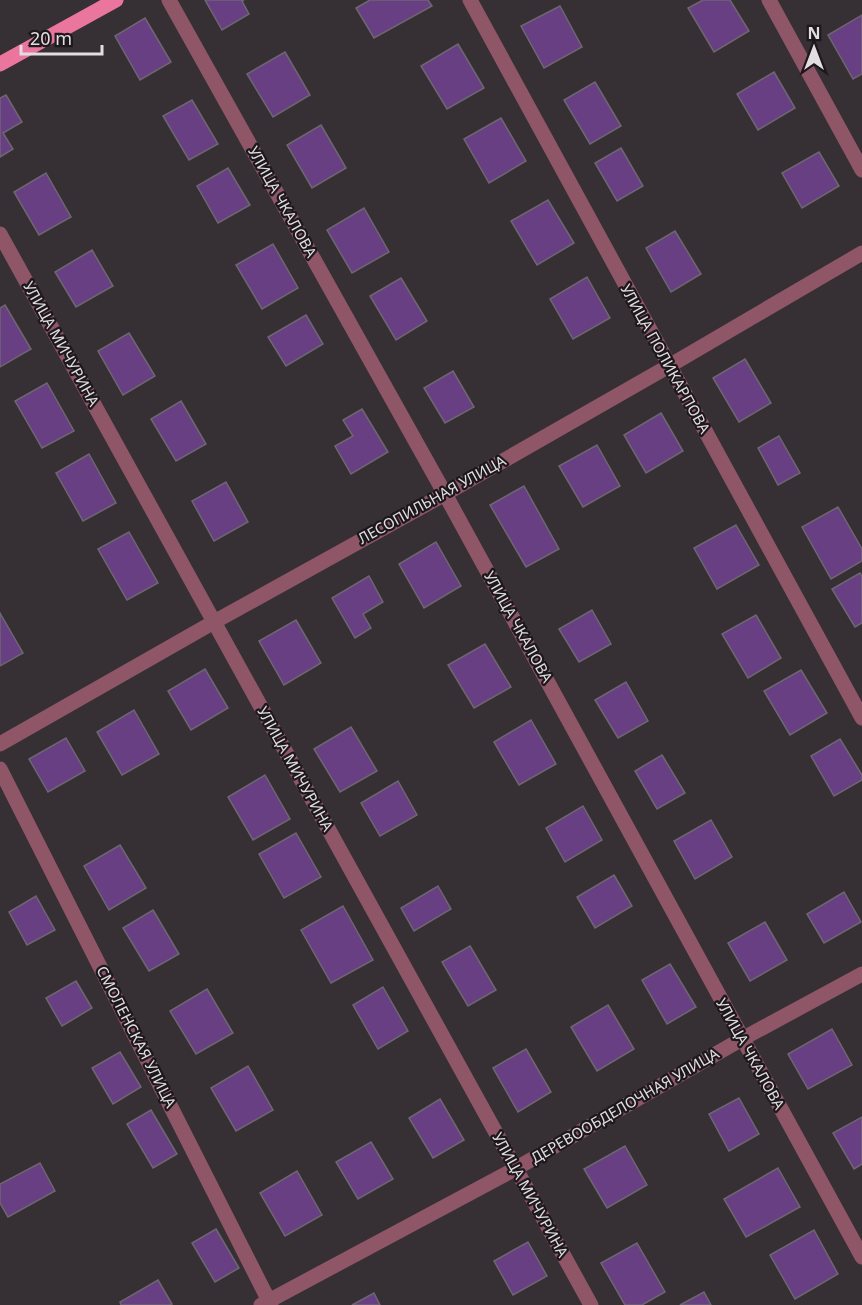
<svg xmlns="http://www.w3.org/2000/svg" width="862" height="1305" font-family="'Noto Sans',sans-serif">
	<style>
		.building { fill: #693f83; stroke: #6c6770; stroke-width: 1.5 }
		.lines { fill: none; stroke-linecap: round; stroke-linejoin: round }
		.minor { stroke: #8f5668; stroke-width: 15 }
		.major { stroke: #ea769d; stroke-width: 15 }
		.labels { text-anchor: middle; stroke-width: 4.5; stroke-linejoin: round; paint-order: stroke }
		.street-label { font-size: 15px; fill: #e2dde0; stroke: #1c181b }
	</style>
	<rect width="100%" height="100%" fill="#362f34"/>
	<!-- building -->
	<g class="building">
		<path d="M205 0H244L242 1 249 14 222 30Z"/>
		<path d="M370 0H428L432 6 374 38 356 8Z"/>
		<path d="M703 0H730L749 31 714 52 688 8Z"/>
		<path d="M560 6 582 47 544 68 521 26Z"/>
		<path d="M862 15V74L853 79 828 35Z"/>
		<path d="M145 18 171 62 140 80 115 36Z"/>
		<path d="M458 44 484 88 447 109 421 66Z"/>
		<path d="M285 52 310 95 273 117 247 74Z"/>
		<path d="M774 72 795 108 758 130 737 94Z"/>
		<path d="M595 82 621 126 590 144 564 100Z"/>
		<path d="M6 95 22 122 3 133 13 149 0 157V98Z"/>
		<path d="M192 100 218 144 189 160 163 116Z"/>
		<path d="M501 118 526 161 489 183 464 139Z"/>
		<path d="M321 125 346 168 312 188 287 145Z"/>
		<path d="M621 148 643 186 617 201 595 163Z"/>
		<path d="M819 152 839 186 802 208 782 173Z"/>
		<path d="M228 168 250 205 218 223 197 186Z"/>
		<path d="M46 173 71 217 39 235 14 192Z"/>
		<path d="M548 200 574 243 537 265 511 221Z"/>
		<path d="M364 208 389 252 352 273 327 230Z"/>
		<path d="M675 231 701 274 671 292 646 248Z"/>
		<path d="M273 244 298 288 262 309 236 265Z"/>
		<path d="M92 250 113 286 76 307 55 272Z"/>
		<path d="M587 277 610 318 573 339 550 299Z"/>
		<path d="M401 278 427 321 396 340 370 296Z"/>
		<path d="M5 305 31 349 0 367V308Z"/>
		<path d="M306 315 323 344 286 366 268 337Z"/>
		<path d="M129 333 155 376 123 395 98 351Z"/>
		<path d="M745 359 771 403 739 422 713 378Z"/>
		<path d="M453 371 474 407 445 423 424 388Z"/>
		<path d="M47 383 74 431 42 448 15 401Z"/>
		<path d="M181 401 206 444 176 461 151 419Z"/>
		<path d="M362 409 388 452 351 474 335 446 353 436 343 420Z"/>
		<path d="M661 413 683 451 646 473 624 435Z"/>
		<path d="M779 436 800 473 778 485 758 448Z"/>
		<path d="M597 445 620 486 583 507 559 466Z"/>
		<path d="M89 454 116 503 83 521 56 473Z"/>
		<path d="M226 482 248 522 214 541 192 501Z"/>
		<path d="M524 486 559 549 526 567 490 505Z"/>
		<path d="M838 507 862 549V561L831 579 802 527Z"/>
		<path d="M736 525 759 565 717 589 694 548Z"/>
		<path d="M129 532 158 583 127 600 98 549Z"/>
		<path d="M436 542 461 586 424 608 399 564Z"/>
		<path d="M860 573 862 576V623L855 627 832 589Z"/>
		<path d="M369 576 383 602 363 614 371 628 355 638 332 598Z"/>
		<path d="M592 610 611 644 579 662 559 629Z"/>
		<path d="M0 613 23 653 0 666Z"/>
		<path d="M756 615 781 658 748 678 722 634Z"/>
		<path d="M296 620 321 663 284 685 259 641Z"/>
		<path d="M485 644 511 687 474 708 448 665Z"/>
		<path d="M205 669 228 708 191 730 168 691Z"/>
		<path d="M801 670 827 713 790 735 764 691Z"/>
		<path d="M626 682 648 721 618 738 595 700Z"/>
		<path d="M134 710 159 754 122 775 97 732Z"/>
		<path d="M531 720 556 764 519 785 494 742Z"/>
		<path d="M351 727 377 771 340 792 314 749Z"/>
		<path d="M66 738 85 771 48 792 29 759Z"/>
		<path d="M840 739 862 775V780L834 796 811 756Z"/>
		<path d="M662 755 685 793 657 809 635 771Z"/>
		<path d="M265 775 290 819 253 840 228 797Z"/>
		<path d="M398 781 417 815 380 836 361 803Z"/>
		<path d="M583 806 602 840 565 862 546 828Z"/>
		<path d="M711 820 732 857 695 879 674 841Z"/>
		<path d="M296 833 321 877 284 898 259 854Z"/>
		<path d="M120 845 146 888 109 910 84 866Z"/>
		<path d="M614 875 632 906 595 928 577 897Z"/>
		<path d="M438 886 451 909 414 931 401 908Z"/>
		<path d="M844 892 861 922 824 943 807 914Z"/>
		<path d="M36 896 55 930 27 945 9 912Z"/>
		<path d="M343 906 373 960 331 983 301 930Z"/>
		<path d="M153 910 179 954 149 971 123 928Z"/>
		<path d="M765 922 787 960 750 981 728 943Z"/>
		<path d="M470 946 496 990 468 1006 442 962Z"/>
		<path d="M670 964 696 1007 667 1024 642 980Z"/>
		<path d="M76 981 92 1008 62 1026 46 998Z"/>
		<path d="M383 987 408 1031 378 1049 353 1005Z"/>
		<path d="M207 989 233 1033 196 1054 170 1011Z"/>
		<path d="M608 1005 634 1049 597 1071 571 1027Z"/>
		<path d="M832 1029 852 1065 808 1089 788 1054Z"/>
		<path d="M526 1049 551 1092 518 1112 493 1068Z"/>
		<path d="M120 1052 141 1087 113 1104 92 1068Z"/>
		<path d="M248 1066 273 1110 236 1131 211 1088Z"/>
		<path d="M739 1098 759 1134 729 1151 709 1114Z"/>
		<path d="M440 1099 464 1140 433 1158 409 1118Z"/>
		<path d="M151 1110 177 1154 153 1168 127 1124Z"/>
		<path d="M862 1117V1164L854 1169 833 1133Z"/>
		<path d="M371 1142 393 1179 358 1199 336 1162Z"/>
		<path d="M625 1146 647 1185 607 1208 584 1169Z"/>
		<path d="M40 1163 55 1191 8 1217 0 1203V1184Z"/>
		<path d="M778 1168 800 1207 746 1237 724 1199Z"/>
		<path d="M297 1171 322 1215 285 1236 260 1193Z"/>
		<path d="M216 1229 239 1268 215 1282 192 1243Z"/>
		<path d="M814 1230 838 1274 795 1299 770 1255Z"/>
		<path d="M528 1242 547 1276 513 1295 494 1261Z"/>
		<path d="M637 1243 665 1292 642 1305H625L601 1263Z"/>
		<path d="M158 1280 172 1304 169 1305H121L120 1302Z"/>
		<path d="M704 1292 711 1305H680Z"/>
		<path d="M374 1293 380 1305H352Z"/>
	</g>
	<g class="lines">
		<!-- minor -->
		<g class="minor">
			<path d="M169 0 445 494 862 1257"/>
			<path d="M470 0 862 718"/>
			<path d="M769 0 862 170"/>
			<path d="M0 234 591 1305"/>
			<path d="M0 744 214 622 445 494 669 366 862 253"/>
			<path d="M0 769 271 1305"/>
			<path d="M261 1305 515 1169 742 1039 862 974"/>
		</g>
		<!-- major -->
		<path class="major" d="M0 64 116 0"/>
	</g>
	<g class="labels">
		<!-- street labels -->
		<g class="street-label">
			<text transform="translate(282 202) rotate(61)" y="5">УЛИЦА ЧКАЛОВА</text>
			<text transform="translate(61 344) rotate(61)" y="5">УЛИЦА МИЧУРИНА</text>
			<text transform="translate(665 359) rotate(61)" y="5">УЛИЦА ПОЛИКАРПОВА</text>
			<text transform="translate(432 500) rotate(-29)" y="5">ЛЕСОПИЛЬНАЯ УЛИЦА</text>
			<text transform="translate(518 627) rotate(61)" y="5">УЛИЦА ЧКАЛОВА</text>
			<text transform="translate(295 769) rotate(61)" y="5">УЛИЦА МИЧУРИНА</text>
			<text transform="translate(136 1037) rotate(63)" y="5">СМОЛЕНСКАЯ УЛИЦА</text>
			<text transform="translate(750 1054) rotate(61)" y="5">УЛИЦА ЧКАЛОВА</text>
			<text transform="translate(625 1106) rotate(-30)" y="5">ДЕРЕВООБДЕЛОЧНАЯ УЛИЦА</text>
			<text transform="translate(530 1195) rotate(61)" y="5">УЛИЦА МИЧУРИНА</text>
		</g>
	</g>
	<!-- north arrow -->
	<g transform="translate(814 48)" stroke="#1c181b" stroke-width="4.5" paint-order="stroke">
	<path d="M0-4.5L10 22L0 15L-10 22Z" fill="#e2dde0"/>
	<text y="-9" font-size="16" font-weight="bold" text-anchor="middle" fill="#e2dde0">N</text>
	</g>
	<!-- scale -->
	<path d="M21 45v9h81v-9" fill="none" stroke="#e2dde0" stroke-width="3"/>
	<text x="30" y="45" font-size="18" fill="#e2dde0" stroke="#1c181b" stroke-width="4.5" paint-order="stroke">20 m</text>
</svg>
